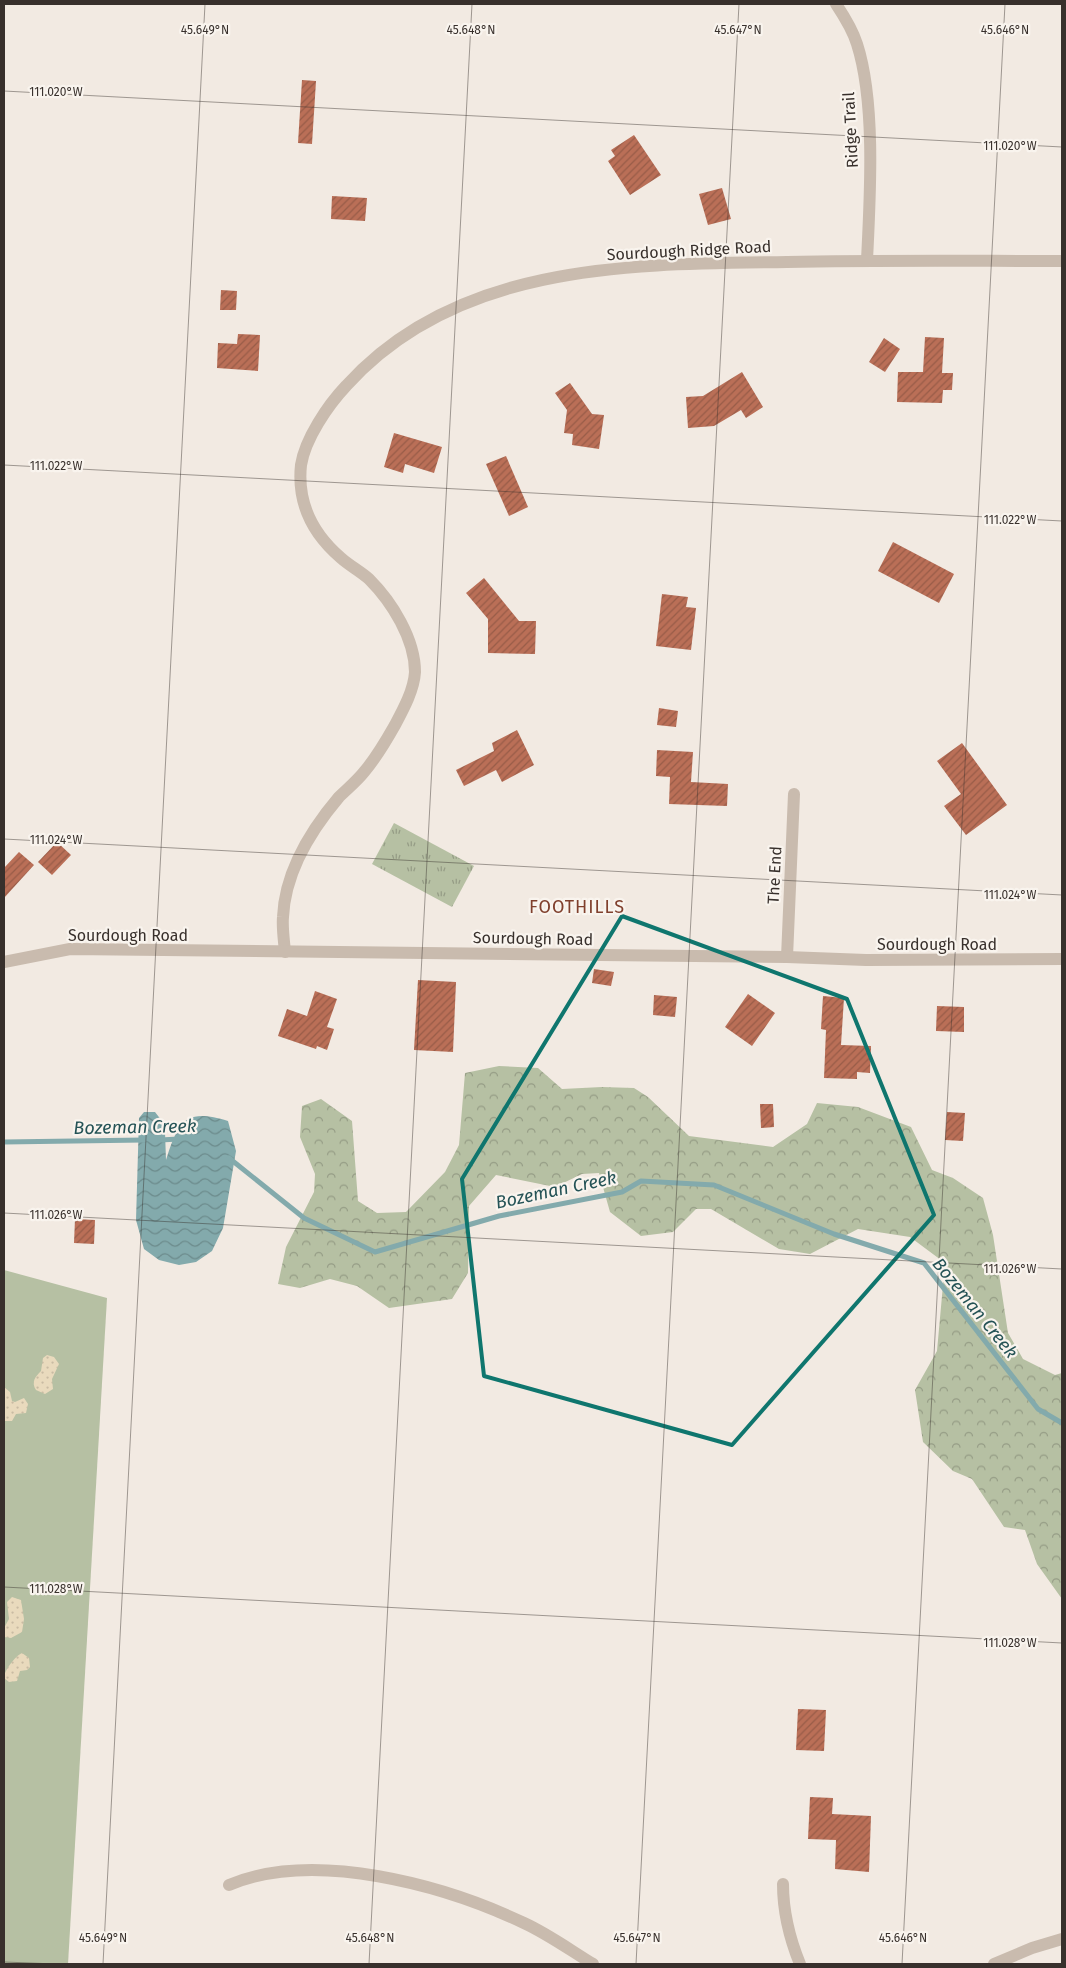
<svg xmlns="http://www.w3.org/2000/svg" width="1066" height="1968" font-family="'Fira Sans',sans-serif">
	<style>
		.grass { fill: #b6c0a3 }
		.forest { fill: url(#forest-crowns) }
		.sand { fill: url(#sand-dots) }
		.park { fill: url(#park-tufts) }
		.water { fill: url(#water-waves) }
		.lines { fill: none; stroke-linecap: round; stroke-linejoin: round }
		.stream { stroke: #83aaac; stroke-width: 5 }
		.building { fill: url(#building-hatch) }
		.minor { stroke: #c9bbae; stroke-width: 12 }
		.marked { fill: none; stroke: #0f766e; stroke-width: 4; stroke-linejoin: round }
		.ticks { fill: none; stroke: #38302c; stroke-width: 1; stroke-opacity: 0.45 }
		.labels { text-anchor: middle; stroke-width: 4.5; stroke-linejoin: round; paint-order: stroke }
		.street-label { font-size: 16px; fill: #38302c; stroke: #f9f4ee }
		.neighbourhood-label { font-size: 18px; letter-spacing: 1px; fill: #80402d; stroke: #f9f4ee }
		.water-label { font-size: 18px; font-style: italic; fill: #255356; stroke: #f9f4ee }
		.ticks-label { font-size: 12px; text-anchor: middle; fill: #38302c; stroke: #f9f4ee; stroke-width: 4.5; stroke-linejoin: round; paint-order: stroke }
	</style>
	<defs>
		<pattern id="forest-crowns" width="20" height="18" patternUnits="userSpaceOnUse" patternTransform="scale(1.25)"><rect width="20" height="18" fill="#b6c0a3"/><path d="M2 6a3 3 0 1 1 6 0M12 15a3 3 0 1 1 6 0" fill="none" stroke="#959c85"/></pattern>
		<pattern id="sand-dots" width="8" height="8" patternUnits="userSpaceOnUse" patternTransform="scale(1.25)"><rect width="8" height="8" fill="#e9dabd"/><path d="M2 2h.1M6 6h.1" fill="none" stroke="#c9bba3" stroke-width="1.8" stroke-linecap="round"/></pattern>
		<pattern id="park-tufts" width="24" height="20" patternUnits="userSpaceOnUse" patternTransform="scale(1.25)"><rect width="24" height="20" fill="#b6c0a3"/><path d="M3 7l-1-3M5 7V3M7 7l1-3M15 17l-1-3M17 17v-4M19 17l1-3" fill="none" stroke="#959c85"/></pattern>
		<pattern id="water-waves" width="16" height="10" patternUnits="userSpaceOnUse" patternTransform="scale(1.25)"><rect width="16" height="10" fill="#83aaac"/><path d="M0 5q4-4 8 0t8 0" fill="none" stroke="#6c8b8c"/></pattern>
		<pattern id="building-hatch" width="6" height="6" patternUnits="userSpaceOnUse" patternTransform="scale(1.25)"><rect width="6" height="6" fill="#ba6f57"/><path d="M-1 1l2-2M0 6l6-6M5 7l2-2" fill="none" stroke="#985c48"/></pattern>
	</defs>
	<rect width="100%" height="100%" fill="#f2eae2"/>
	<!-- grass -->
	<path class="grass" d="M4 1270 107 1298 68 1964H4Z"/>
	<!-- forest -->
	<path class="forest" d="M499 1066 538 1068 562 1089 602 1087 634 1088 648 1097 689 1136 773 1147 807 1124 817 1103 858 1107 911 1127 932 1170 953 1178 983 1198 993 1235 1008 1333 1023 1359 1055 1375 1062 1373V1599L1037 1564 1025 1530 1004 1527 972 1479 953 1471 923 1442 915 1390 937 1351 945 1263 910 1237 858 1229 810 1254 779 1249 711 1209H696L673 1232 641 1236 610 1212 599 1173 582 1174 555 1187 496 1175 469 1206 468 1273 452 1299 389 1308 357 1286 330 1279 300 1288 278 1284 286 1247 314 1192 315 1174 300 1137 302 1106 321 1099 352 1121 358 1201 377 1213 406 1212 445 1172 459 1145 465 1073Z"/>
	<!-- sand -->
	<g class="sand">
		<path d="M47 1355 54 1357 59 1364 52 1379 53 1389 45 1394 36 1390C31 1382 35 1377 41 1371L43 1358Z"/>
		<path d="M4 1387 10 1392 12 1401 15 1402 24 1398 28 1404 26 1413 16 1414 12 1421H4Z"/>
		<path d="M12 1597 21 1600 24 1619 22 1632 11 1638 4 1637V1628L9 1619 7 1602Z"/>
		<path d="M22 1653 29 1658 30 1667 27 1670 20 1671 17 1681 9 1682 4 1678C4 1671 15 1656 22 1653Z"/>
	</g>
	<!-- park -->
	<path class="park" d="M394 823 474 866 452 907 372 864Z"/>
	<!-- water -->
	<path class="water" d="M144 1112H155L162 1121 165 1132 166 1160C178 1123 184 1107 228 1121L236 1151 223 1228 212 1251 196 1262 179 1265 159 1260 144 1249 136 1220 139 1118Z"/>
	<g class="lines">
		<!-- stream -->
		<g class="stream">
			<path d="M160 1140 179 1139"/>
			<path d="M4 1142 144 1140"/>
			<path d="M229 1158 304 1218 375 1252 499 1216 622 1192 641 1181 714 1185 834 1234 924 1263 1038 1409 1062 1423"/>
		</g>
	</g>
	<!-- building -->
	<g class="building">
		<path d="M302 80 316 81 312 144 298 143Z"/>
		<path d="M634 135 661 175 630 195 608 161 615 156 611 150Z"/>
		<path d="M722 188 731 219 708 225 699 194Z"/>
		<path d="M332 196 367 198 365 221 331 219Z"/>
		<path d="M221 290 237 291 236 310H220Z"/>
		<path d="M238 334 260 335 258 371 217 368 218 343 237 344Z"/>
		<path d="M925 337 944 338 942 373H953L952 390H943L942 403 897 402 898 372H923Z"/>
		<path d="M884 338 900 349 885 372 869 362Z"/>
		<path d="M742 372 763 407 746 418 741 410 714 426 688 428 686 397 703 396Z"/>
		<path d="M570 383 592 414 604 415 599 449 572 445 573 434 564 433 567 410 555 393Z"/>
		<path d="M394 433 442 447 434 473 405 464 403 473 384 467Z"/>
		<path d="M506 456 528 507 509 516 486 464Z"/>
		<path d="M893 542 954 574 939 603 878 571Z"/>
		<path d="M484 578 519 621H536L535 654 488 653V619L466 593Z"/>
		<path d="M662 594 688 597 686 607 696 608 691 650 656 646Z"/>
		<path d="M659 708 678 711 676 727 657 725Z"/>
		<path d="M517 730 534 765 502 782 496 770 464 786 456 770 494 751 492 743Z"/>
		<path d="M962 743 1007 805 966 835 944 806 961 794 937 761Z"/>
		<path d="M657 750 693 752 691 782 728 784 727 806 669 804 670 777 656 776Z"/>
		<path d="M57 842 71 855 52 875 38 862Z"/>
		<path d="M19 852 34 865 4 898V868Z"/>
		<path d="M594 969 614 972 611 986 592 983Z"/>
		<path d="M418 980 456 982 453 1052 414 1050Z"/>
		<path d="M315 991 337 999 327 1027 334 1029 327 1050 317 1046 316 1049 278 1036 287 1009 307 1016Z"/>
		<path d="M748 994 775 1013 752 1046 725 1027Z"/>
		<path d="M654 995 677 997 675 1017 653 1015Z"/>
		<path d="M823 996 844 998 841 1045 871 1046 870 1073 857 1072V1079L824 1078 826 1030 821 1029Z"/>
		<path d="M937 1006 964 1007V1032L936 1031Z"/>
		<path d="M760 1104H773L774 1127 761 1128Z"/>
		<path d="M947 1112 965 1113 963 1141 945 1140Z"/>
		<path d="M75 1219 95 1220 94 1244 74 1243Z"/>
		<path d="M798 1709 826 1710 824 1751 796 1750Z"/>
		<path d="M810 1797 833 1798 832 1814 871 1816 869 1872 835 1869 836 1840 808 1839Z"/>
	</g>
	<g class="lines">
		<!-- minor -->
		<g class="minor">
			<path d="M836 4C844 16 853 31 857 44 876 103 870 198 867 260"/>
			<path d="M285 952C284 940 282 928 283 917 285 872 311 830 339 797 347 789 357 781 364 772 376 758 386 741 395 725 403 710 414 690 415 672 415 639 392 602 369 579 360 571 350 566 341 558 313 534 297 503 301 465 305 439 328 405 346 386 457 262 633 264 787 262 879 260 970 261 1062 261"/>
			<path d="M787 957 794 794"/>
			<path d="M4 962 70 949 787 957 866 960 1062 959"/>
			<path d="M783 1884C783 1913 789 1937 800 1964"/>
			<path d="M229 1885C314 1849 444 1885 524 1923 548 1934 570 1950 593 1964"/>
			<path d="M994 1964 1032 1948 1062 1939"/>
		</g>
	</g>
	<!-- marked area -->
	<path class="marked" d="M622 916 847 999 934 1215 732 1445 484 1376 462 1179Z"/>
	<!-- ticks -->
	<path class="ticks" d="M4 91 1062 147M4 465 1062 521M4 839 1062 895M4 1213 1062 1269M4 1587 1062 1643M4 1962 56 1964M103 1964 205 4M369 1964 472 4M636 1964 739 4M902 1964 1005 4"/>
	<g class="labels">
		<!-- street labels -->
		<g class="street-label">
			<text transform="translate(850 130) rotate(-93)" y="6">Ridge Trail</text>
			<text transform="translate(689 250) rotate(-3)" y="6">Sourdough Ridge Road</text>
			<text transform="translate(774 875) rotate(-87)" y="6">The End</text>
			<text x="128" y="941">Sourdough Road</text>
			<text transform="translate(533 938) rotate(1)" y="6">Sourdough Road</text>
			<text x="937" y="950">Sourdough Road</text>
		</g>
		<!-- neighbourhood labels -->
		<g class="neighbourhood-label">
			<text x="577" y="913">FOOTHILLS</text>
		</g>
		<!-- water labels -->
		<g class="water-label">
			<text transform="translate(135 1127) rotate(-1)" y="6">Bozeman Creek</text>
			<text transform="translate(556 1190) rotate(-12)" y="6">Bozeman Creek</text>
			<text transform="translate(975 1308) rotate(51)" y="6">Bozeman Creek</text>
		</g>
	</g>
	<g class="ticks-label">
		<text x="205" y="34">45.649°N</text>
		<text x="471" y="34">45.648°N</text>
		<text x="738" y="34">45.647°N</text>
		<text x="1005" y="34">45.646°N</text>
		<text x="56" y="96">111.020°W</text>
		<text x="1010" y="150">111.020°W</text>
		<text x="56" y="470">111.022°W</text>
		<text x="1010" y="524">111.022°W</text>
		<text x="56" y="844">111.024°W</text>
		<text x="1010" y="899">111.024°W</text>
		<text x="56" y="1219">111.026°W</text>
		<text x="1010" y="1273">111.026°W</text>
		<text x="56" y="1593">111.028°W</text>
		<text x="1010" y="1647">111.028°W</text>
		<text x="103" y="1942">45.649°N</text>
		<text x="370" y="1942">45.648°N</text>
		<text x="637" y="1942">45.647°N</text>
		<text x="903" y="1942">45.646°N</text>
	</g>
	<!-- border -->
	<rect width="1066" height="1968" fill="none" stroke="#38302c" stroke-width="10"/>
</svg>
